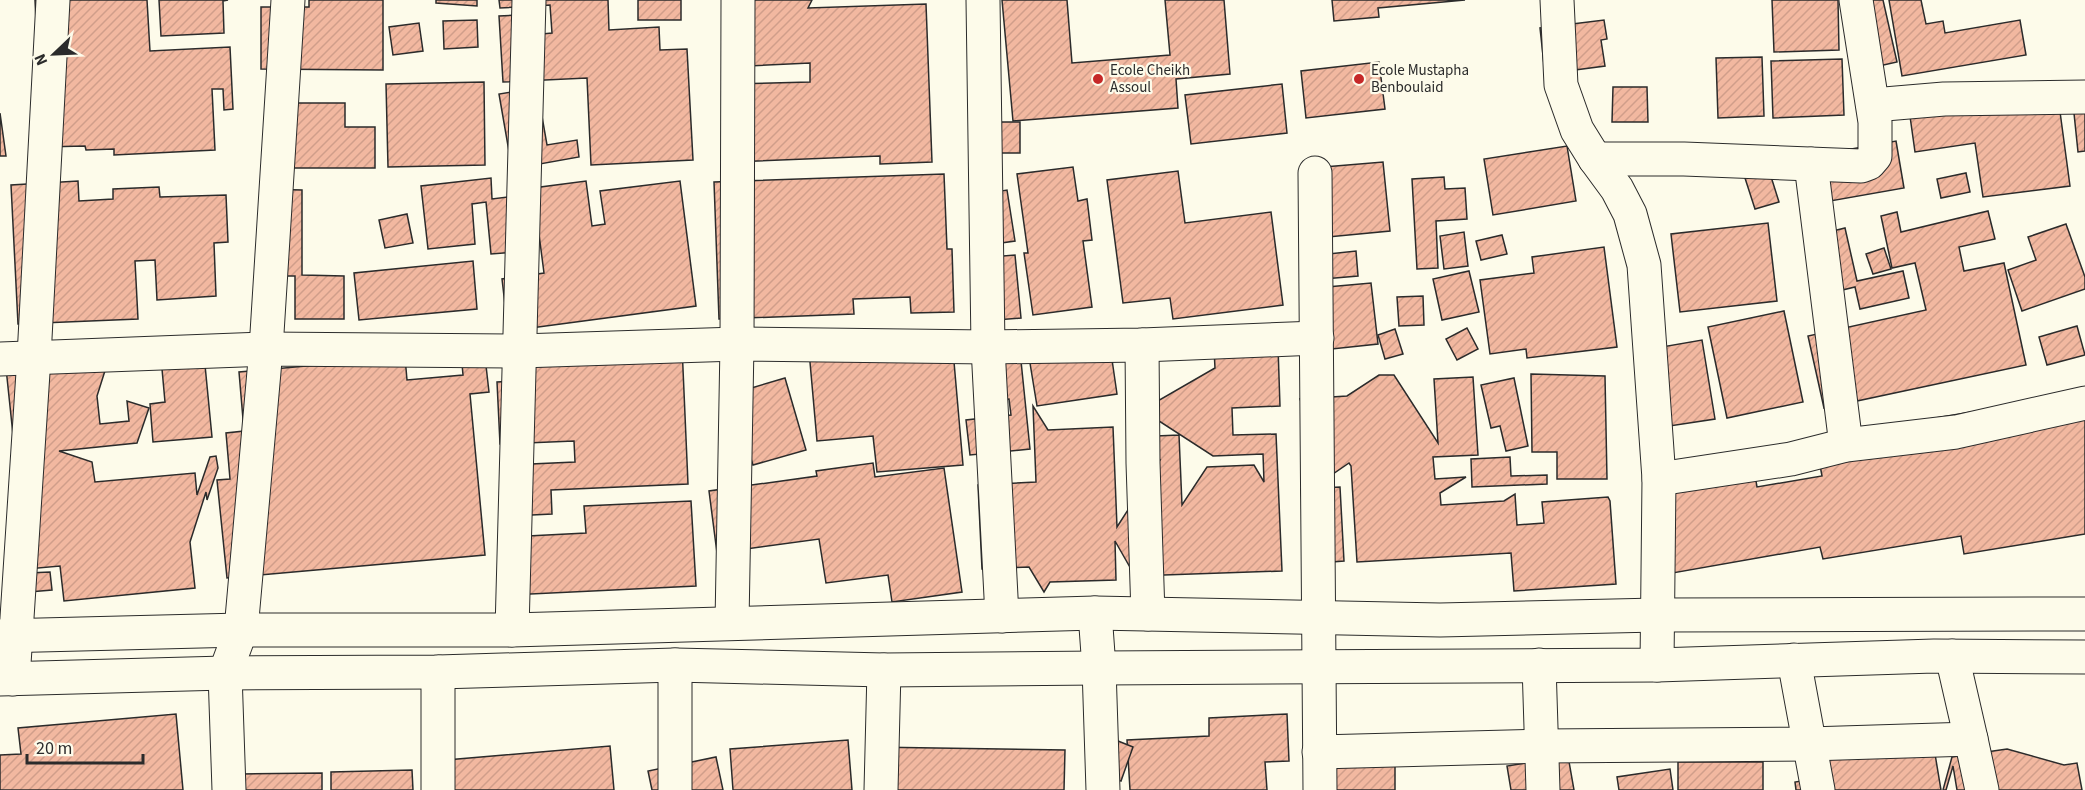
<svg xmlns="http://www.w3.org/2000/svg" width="2085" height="790" font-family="'Source Sans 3',sans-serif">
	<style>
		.building { fill: url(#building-hatch); stroke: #2b2b2b; stroke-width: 1.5 }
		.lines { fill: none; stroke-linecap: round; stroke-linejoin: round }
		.minor-casing { stroke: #2b2b2b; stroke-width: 35 }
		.primary-casing { stroke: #2b2b2b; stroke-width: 35 }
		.minor { stroke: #fdfbea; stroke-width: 33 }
		.primary { stroke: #fdfbea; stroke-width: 33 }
		.poi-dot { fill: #c62828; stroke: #fdfbea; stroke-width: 2 }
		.labels { text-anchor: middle; stroke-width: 4.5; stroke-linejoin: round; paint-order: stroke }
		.poi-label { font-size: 15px; fill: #2b2b2b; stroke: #fdfbea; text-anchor: start }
	</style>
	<defs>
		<pattern id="building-hatch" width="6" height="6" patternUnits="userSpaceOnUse" patternTransform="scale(1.5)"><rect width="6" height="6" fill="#f2b8a0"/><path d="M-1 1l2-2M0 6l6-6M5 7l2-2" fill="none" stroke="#d09e8a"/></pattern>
	</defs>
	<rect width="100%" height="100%" fill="#fdfbea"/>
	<!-- building -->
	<g class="building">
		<path d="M35 0H147L150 51 230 47 233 109 224 110 223 89H212L215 150 114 155V149L86 150 85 146 42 147Z"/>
		<path d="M159 0H228L223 1 224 33 161 36Z"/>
		<path d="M309 0H383V70L261 69V7H309Z"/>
		<path d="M436 0H477V6L436 3Z"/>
		<path d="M499 0H608L609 30 659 27 660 50 687 49 693 160 591 165 587 78 503 82 499 16 541 14 542 34 552 33 550 5 500 8Z"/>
		<rect x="638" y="0" width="43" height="20"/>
		<path d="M722 0H812L808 8 926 4 932 162 880 164V156L732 162 729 84 810 82V63L727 67Z"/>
		<path d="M1002 0H1067L1072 63 1170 55 1165 0H1224L1230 74 1176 79 1178 108 1013 121Z"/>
		<path d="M1332 0H1465L1378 8 1379 17 1334 21Z"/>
		<path d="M1772 0H1838L1839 50 1774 52Z"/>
		<path d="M1846 0H1883L1897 62 1861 70Z"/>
		<path d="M1889 0H1921L1926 24 1943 21 1945 33 2020 20 2026 55 1902 76Z"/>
		<path d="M477 20 478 47 444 49 443 21Z"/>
		<path d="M1604 20 1607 39 1601 40 1605 66 1545 74 1540 28Z"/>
		<path d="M419 23 423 51 393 55 389 27Z"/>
		<path d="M1762 57 1764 116 1718 118 1716 58Z"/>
		<path d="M1842 59 1844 115 1773 118 1771 61Z"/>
		<path d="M1379 62 1385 109 1306 118 1301 71Z"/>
		<path d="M484 82 485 165 388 167 386 84Z"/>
		<path d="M2056 82 2070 186 1983 197 1975 143 1915 152 1908 102Z"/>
		<path d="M1282 84 1287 133 1191 144 1185 95Z"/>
		<path d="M1613 87H1647L1648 122H1612Z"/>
		<path d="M537 88 547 145 577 140 579 157 512 169 499 94Z"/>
		<path d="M2085 93V151L2078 152 2072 94Z"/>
		<path d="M267 103H345V127H375V168H267Z"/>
		<path d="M0 113 6 156H0Z"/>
		<rect x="986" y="122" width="34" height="31"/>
		<path d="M1896 141 1904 188 1802 206 1794 159Z"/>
		<path d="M1567 146 1576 201 1493 215 1484 159Z"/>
		<path d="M1383 162 1390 231 1307 239 1300 169Z"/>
		<path d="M1073 167 1078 201 1087 199 1092 240 1083 241 1092 307 1033 315 1024 253H1028L1017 174Z"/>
		<path d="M1768 167 1779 202 1755 209 1744 175Z"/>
		<path d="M1178 171 1185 223 1271 212 1283 305 1173 319 1170 298 1123 303 1107 180Z"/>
		<path d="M1966 173 1970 192 1941 198 1937 179Z"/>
		<path d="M944 174 947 249H952L954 312 911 313 910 297 853 299 854 314 719 319 714 182Z"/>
		<path d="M1444 177 1445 189 1465 188 1467 219 1436 221 1438 268 1417 269 1412 179Z"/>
		<path d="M491 178 492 199 524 195 530 251 491 254 486 202 472 204 475 244 428 249 421 186Z"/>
		<path d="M78 181 79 201 113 199V189L159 187 160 197 226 195 228 242 214 243 216 296 157 300 155 260 135 261 138 319 18 324 11 185Z"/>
		<path d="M586 181 592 226 605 224 600 191 680 181 696 306 508 331 502 279 544 273 533 188Z"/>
		<path d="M260 189 302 190V275L344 276V319H295V276H259Z"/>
		<path d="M1007 190 1015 241 980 246 972 196Z"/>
		<path d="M1988 211 1995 239 1959 247 1964 271 2004 263 2026 365 1824 408 1808 336 1926 310 1915 263 1892 268 1881 216 1897 212 1901 232Z"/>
		<path d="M407 214 413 243 385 248 379 220Z"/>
		<path d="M1768 223 1777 301 1680 312 1671 234Z"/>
		<path d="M2066 224 2085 277V289L2022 311 2008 270 2036 260 2028 237Z"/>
		<path d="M1845 228 1857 281 1903 271 1909 298 1860 309 1855 287 1830 293 1817 235Z"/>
		<path d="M1464 232 1468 266 1444 269 1440 236Z"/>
		<path d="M1502 235 1507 254 1481 260 1476 241Z"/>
		<path d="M1604 247 1617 347 1527 358 1526 349 1490 354 1480 280 1534 273 1532 257Z"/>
		<path d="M1884 248 1891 269 1873 274 1866 254Z"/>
		<path d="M1356 251 1358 276 1312 280 1310 256Z"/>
		<path d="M1015 255 1021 318 983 321 978 258Z"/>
		<path d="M473 261 477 309 359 320 354 273Z"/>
		<path d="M1469 271 1479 312 1442 320 1433 279Z"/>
		<path d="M1371 283 1378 344 1304 352 1327 287Z"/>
		<path d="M1423 296 1424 325 1399 326 1397 297Z"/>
		<path d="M1784 311 1803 402 1727 418 1708 327Z"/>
		<path d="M2077 326 2085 355 2047 365 2039 337Z"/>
		<path d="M1467 328 1478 349 1457 360 1446 339Z"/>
		<path d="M1395 329 1403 354 1385 359 1378 335Z"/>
		<path d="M483 339 489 392 470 394 485 555 227 578 217 480 230 479 226 433 244 431 239 372 405 357 407 380 463 375 460 341Z"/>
		<path d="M952 339 963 465 877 472 873 436 817 441 809 351Z"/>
		<path d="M1109 339 1117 394 1037 406 1028 351Z"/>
		<path d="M1702 340 1715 419 1663 427 1650 349Z"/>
		<path d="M682 346 688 484 551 490 552 514 511 516 509 465 575 462 574 441 500 444 497 382 534 380 533 352Z"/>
		<path d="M1278 347 1280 406 1232 408 1233 435 1276 434 1282 571 1135 576 1115 541 1116 580 1050 582 1044 592 1029 567 982 569 978 485 1036 482 1033 406 1048 430 1113 427 1117 527 1160 460 1133 461 1132 437 1179 435 1182 505 1207 467 1254 465 1264 482 1263 454 1213 456 1142 410 1215 368 1214 349Z"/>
		<path d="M109 358 97 396 100 424 129 421 127 401 149 408 137 443 59 451 92 462 95 482 195 473 197 495 210 457 216 456 218 468 207 500 206 492 190 542 195 588 64 601 60 566 27 569 6 368Z"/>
		<path d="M1021 361 1030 449 970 455 966 420 1011 415 1009 399 983 401 980 365Z"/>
		<path d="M205 365 212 437 153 442 150 404 165 402 162 369Z"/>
		<path d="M1531 374 1605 376 1607 479H1557V452H1532Z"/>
		<path d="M1379 375H1394L1438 443 1434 379 1473 377 1478 455 1433 457 1435 479 1466 477 1440 493 1441 505 1504 501 1515 494 1517 525 1544 523 1542 502 1608 497 1610 501 1616 584 1514 591 1511 553 1357 562 1351 466 1349 463 1327 478 1300 399 1347 396Z"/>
		<path d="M785 378 806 450 753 465 731 394Z"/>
		<path d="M1514 378 1528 446 1506 451 1500 426 1491 428 1481 385Z"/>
		<path d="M2085 393V534L1964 554 1961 536 1823 559 1820 547 1667 574 1649 469 1751 452 1757 487 1822 476 1815 438Z"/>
		<path d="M1510 457 1511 476 1547 475V484L1472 487 1471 459Z"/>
		<path d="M873 463 875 477 944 468 962 592 892 602 888 575 826 583 819 539 717 553 709 491 817 476 816 471Z"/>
		<path d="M1340 487 1344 561 1306 564 1301 489Z"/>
		<path d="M691 501 696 586 510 595 507 537 586 533 584 506Z"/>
		<path d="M50 572 52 590 29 592 28 573Z"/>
		<path d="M176 714 183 790H0V755L21 754 18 728Z"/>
		<path d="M1287 714 1289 761 1265 762 1267 790H1130L1127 740 1209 736V718Z"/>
		<path d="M1113 739 1133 747 1121 781 1101 774Z"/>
		<path d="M848 740 852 790H733L730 749Z"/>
		<path d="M1933 742 1941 790H1796L1795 782 1813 779 1818 761Z"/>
		<path d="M610 746 614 790H425L423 762Z"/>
		<path d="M871 747 1065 750 1064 790H871Z"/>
		<path d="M2007 749 2064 765 2077 763 2082 790H1957L1953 766 1946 790H1943L1952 757Z"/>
		<path d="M1568 756 1574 790H1511L1507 766Z"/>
		<path d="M716 757 723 790H652L648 771Z"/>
		<rect x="1678" y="762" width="85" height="28"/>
		<rect x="1318" y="766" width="77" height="24"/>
		<path d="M1670 769 1673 790H1619L1617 777Z"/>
		<path d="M412 770 413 790H331V772Z"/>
		<path d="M322 773V790H242V774Z"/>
	</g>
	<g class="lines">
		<defs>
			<g id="minor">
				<path d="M983 0 988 347 1002 616"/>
				<path d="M1557 0 1561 85 1577 130 1595 159 1617 189 1630 214 1644 265 1659 479 1657 665"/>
				<path d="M1873 105 1944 99 2085 97"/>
				<path d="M1595 159H1684L1861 166 1869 163 1875 156V122L1856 0"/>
				<path d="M1811 164 1846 445"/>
				<path d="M1315 173 1320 790"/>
				<path d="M1142 345 1143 463 1148 614"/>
				<path d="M0 359 266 349 520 351 737 344 988 347 1142 345 1317 338"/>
				<path d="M1659 479 1791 459 1846 445 1956 432 2085 403"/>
				<path d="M1095 613 1099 668 1103 790"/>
				<path d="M732 623 737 344 738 0"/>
				<path d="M512 630 529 0"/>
				<path d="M1952 656 1971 739"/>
				<path d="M1794 660 1818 790"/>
				<path d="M1539 665 1543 790"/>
				<path d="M438 672V790"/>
				<path d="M13 679 34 357 53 0"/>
				<path d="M1319 752 1542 746 1809 744 1971 739 1982 790"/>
				<path d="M229 790 225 673 241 630 266 349 288 0"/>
				<path d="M675 790V665"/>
				<path d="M881 790 884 670"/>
			</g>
			<g id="primary">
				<path d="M0 636 241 630H512L1095 613 1440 620 1657 615 2085 614"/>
				<path d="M0 679 225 673 438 672 675 665 884 670 1099 668 1657 665 1934 656 2085 657"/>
			</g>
		</defs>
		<!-- minor casing -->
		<use href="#minor" class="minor-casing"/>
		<!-- primary casing -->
		<use href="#primary" class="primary-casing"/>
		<!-- minor -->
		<use href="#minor" class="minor"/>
		<!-- primary -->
		<use href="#primary" class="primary"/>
	</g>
	<!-- markers -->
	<g class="poi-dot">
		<circle cx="1098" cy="79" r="6"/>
		<circle cx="1359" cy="79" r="6"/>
	</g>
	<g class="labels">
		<!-- poi labels -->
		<g class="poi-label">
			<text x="1110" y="75">Ecole Cheikh<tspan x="1110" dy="17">Assoul</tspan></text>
			<text x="1371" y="75">Ecole Mustapha<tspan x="1371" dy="17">Benboulaid</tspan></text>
		</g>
	</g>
	<!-- north arrow -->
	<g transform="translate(54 54) rotate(247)" stroke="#fdfbea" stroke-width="4.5" paint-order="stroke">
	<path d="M0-4.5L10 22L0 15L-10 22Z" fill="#2b2b2b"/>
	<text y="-9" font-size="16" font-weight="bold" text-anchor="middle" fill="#2b2b2b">N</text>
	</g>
	<!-- scale -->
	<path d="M27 754v9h116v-9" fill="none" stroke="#2b2b2b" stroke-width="3"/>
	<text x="36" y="754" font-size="18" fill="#2b2b2b" stroke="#fdfbea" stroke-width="4.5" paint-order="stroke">20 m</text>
</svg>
